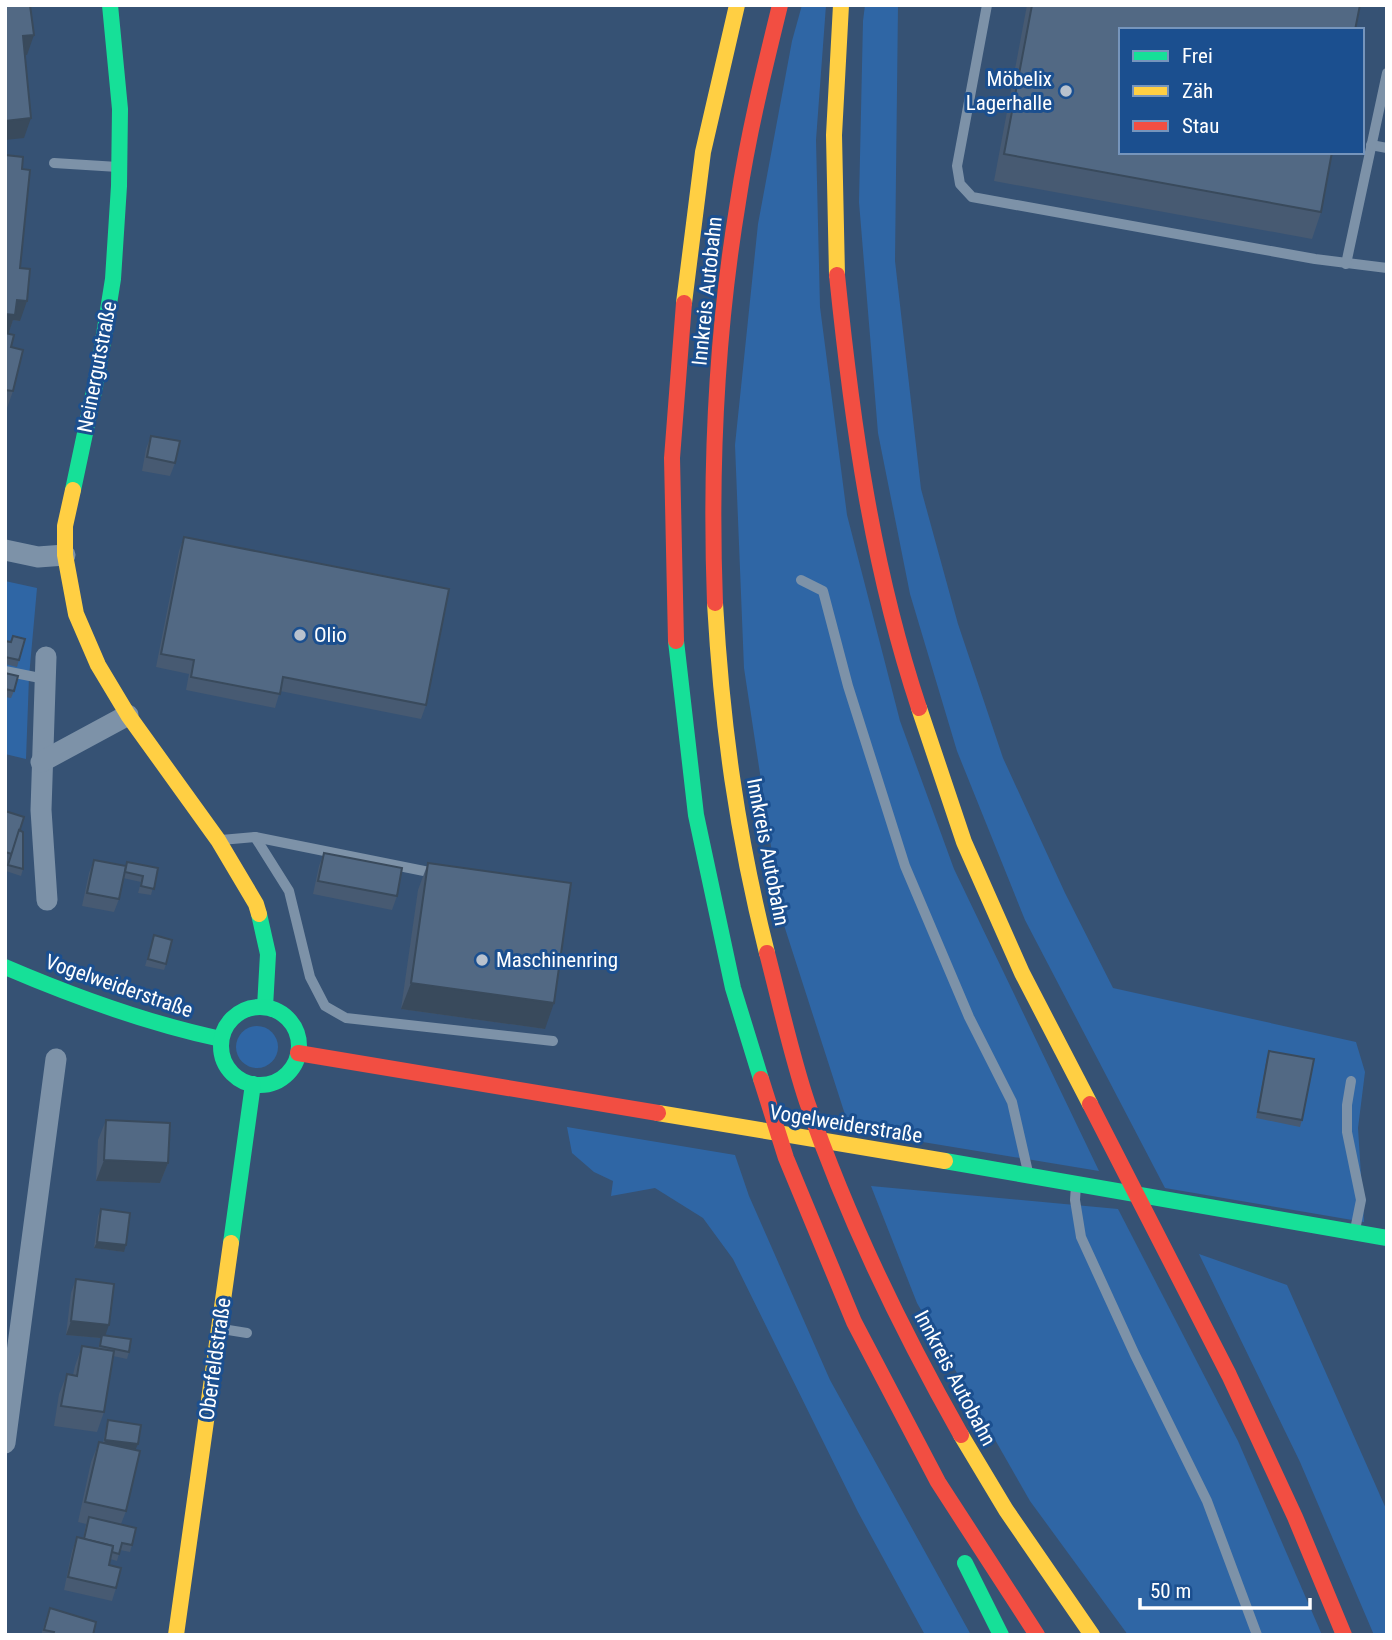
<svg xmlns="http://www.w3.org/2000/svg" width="1392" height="1640" font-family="'Roboto Condensed',sans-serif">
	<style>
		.green { fill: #2f66a5 }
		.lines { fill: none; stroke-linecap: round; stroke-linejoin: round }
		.lane { stroke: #7d92a8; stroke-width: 10 }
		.street { stroke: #7d92a8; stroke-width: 21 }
		.fast { stroke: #16e098; stroke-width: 16 }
		.slow { stroke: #ffcf43; stroke-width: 16 }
		.jam { stroke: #f24e42; stroke-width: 16 }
		.wall { fill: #475a72 }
		.shaded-wall { fill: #394a5c }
		.building { fill: #526984; stroke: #394a5c; stroke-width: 2 }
		.poi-dot { fill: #b9c2ce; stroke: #1b4f8f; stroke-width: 2.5 }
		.labels { text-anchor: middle; stroke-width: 6; stroke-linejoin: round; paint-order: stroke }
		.poi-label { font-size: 21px; fill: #fff; stroke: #1b4f8f; text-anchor: start }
		.street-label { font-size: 21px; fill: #fff; stroke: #1b4f8f }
	</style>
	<rect width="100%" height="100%" fill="#365274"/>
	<!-- green -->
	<g class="green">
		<path d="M802 5H826L816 140 820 307 847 515 900 721 954 869 1099 1171 850 1130 782 919 744 668 735 445 758 224 792 41Z"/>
		<path d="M865 5H898L895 261 921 489 958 624 1003 758 1065 893 1113 988 1356 1042 1365 1072 1358 1128 1364 1222 1165 1188 1025 920 957 751 910 594 878 433 859 202 863 21Z"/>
		<path d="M5 581 37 588 29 677 26 759 5 754Z"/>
		<circle cx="257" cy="1047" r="21"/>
		<path d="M567 1127 735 1155 749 1196 830 1380 971 1635H925L858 1512 733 1259 703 1218 655 1188 611 1196 613 1181 594 1172 572 1153Z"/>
		<path d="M871 1186 1118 1209 1238 1441 1322 1635H1128L1030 1501 917 1303Z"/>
		<path d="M1199 1254 1287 1285 1387 1511V1635H1374L1300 1462Z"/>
	</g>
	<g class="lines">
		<!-- lane -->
		<g class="lane">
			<path d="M987 5 957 166 960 184 972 197 1315 259 1387 268"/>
			<path d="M1371 145 1387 148"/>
			<path d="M54 163 118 167"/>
			<path d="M1346 264 1387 73"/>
			<path d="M801 580 823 591 848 686 905 866 969 1017 1012 1102 1028 1172"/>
			<path d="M5 671 45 679"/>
			<path d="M255 837 289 891 310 977 325 1006 346 1018 553 1041"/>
			<path d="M221 840 255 837 439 874"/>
			<path d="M1351 1081 1347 1105V1132L1361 1200 1355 1230"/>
			<path d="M1076 1185 1075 1200 1081 1237 1135 1355 1207 1501 1257 1635"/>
			<path d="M222 1329 247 1333"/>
		</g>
		<!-- street -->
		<g class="street">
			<path d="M5 550 38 557 65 555"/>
			<path d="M46 657 41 810 47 900"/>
			<path d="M41 762 128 715"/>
			<path d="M5 1443 56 1059"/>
		</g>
		<!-- fast -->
		<g class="fast">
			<path d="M73 490 98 372 113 279 119 186 120 109 110 5"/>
			<path d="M676 641 696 815 733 988 761 1079"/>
			<path d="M259 914 268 954 265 1007"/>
			<path d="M5 967C75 997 146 1023 221 1039"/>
			<circle cx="260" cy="1046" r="39"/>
			<path d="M945 1161 1387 1238"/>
			<path d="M231 1243 253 1084"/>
			<path d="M965 1563 1001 1635"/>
		</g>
		<!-- slow -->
		<g class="slow">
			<path d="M837 275 834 135 841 5"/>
			<path d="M684 303 703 152 737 5"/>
			<path d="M73 490 65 526V555L76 614 98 665 128 715 218 840 256 904 259 914"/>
			<path d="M715 603C722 726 737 834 767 953"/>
			<path d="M919 708 964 842 1022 973 1090 1104"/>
			<path d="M658 1113 945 1161"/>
			<path d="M961 1435 1006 1510 1092 1635"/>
			<path d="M176 1635 231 1243"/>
		</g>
		<!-- jam -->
		<g class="jam">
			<path d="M837 275C852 422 872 567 919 708"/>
			<path d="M715 603C710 470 716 334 738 202 748 135 764 70 780 5"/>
			<path d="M676 641 672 458 684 303"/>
			<path d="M767 953C780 1003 791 1054 807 1102 847 1218 901 1329 961 1435"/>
			<path d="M298 1053 658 1113"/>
			<path d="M761 1079 786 1158 854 1322 938 1482 1037 1635"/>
			<path d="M1090 1104 1229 1375 1295 1517 1344 1635"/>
		</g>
	</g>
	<!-- wall -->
	<g class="wall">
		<path d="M1027 5H1360L1321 212 1312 239 994 181Z"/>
		<path d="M5 155 22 169 20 321 13 320 8 334 11 347 13 391 6 411Z"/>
		<path d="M151 436 175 463 170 476 142 471 146 449Z"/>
		<path d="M184 537 426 705 421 719 280 691 275 708 186 690 189 674 156 667 179 551Z"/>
		<path d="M13 636 19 660 17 667 5 664V641L11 642Z"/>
		<path d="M5 673 14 691 11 698 5 697Z"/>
		<path d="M5 811 19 831 23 869 21 876 6 871V870L5 872Z"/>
		<path d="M324 853 397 896 392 910 313 894 319 866Z"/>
		<path d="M94 860 126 866 158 868 151 895 138 893 141 882 123 878 119 899 114 912 82 906 89 873Z"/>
		<path d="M428 863 545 1029 401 1009 418 890Z"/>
		<path d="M154 935 166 964 164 970 145 966Z"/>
		<path d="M1269 1051 1302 1120 1300 1127 1256 1118 1267 1057Z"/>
		<path d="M106 1120 168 1163 160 1183 96 1181 98 1140Z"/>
		<path d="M101 1209 124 1252 94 1248 98 1216Z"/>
		<path d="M76 1279 105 1335 129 1352 127 1359 113 1356 104 1412 97 1432 54 1426 59 1394 67 1374 73 1375 75 1366 82 1346 98 1349 101 1338 66 1335 71 1293Z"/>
		<path d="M108 1420 136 1450 126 1511 121 1524 132 1545 130 1552 120 1550 117 1561 110 1559 109 1565 116 1588 112 1601 64 1590 72 1551 77 1537 83 1539 86 1524 78 1522 91 1462 99 1442 103 1443 106 1427Z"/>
		<path d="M50 1608 93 1635H41Z"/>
	</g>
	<!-- shaded-wall -->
	<g class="shaded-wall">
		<path d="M34 35 27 55 16 56 23 36Z"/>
		<path d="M31 118 24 138 5 140V121Z"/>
		<path d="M17 300 27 301 20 321 13 320 8 335 5 334V314Z"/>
		<path d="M411 983 554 1003 545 1029 401 1009Z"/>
		<path d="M104 1160 168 1163 160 1183 96 1181Z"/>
		<path d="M97 1242 126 1245 124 1252 94 1248Z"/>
		<path d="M71 1321 109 1325 104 1339 102 1335 101 1338 66 1335Z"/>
		<path d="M105 1440 138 1444 135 1451 103 1446Z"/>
	</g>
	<!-- building -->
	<g class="building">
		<path d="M5 5H30L34 35 23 36 31 118 5 121Z"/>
		<path d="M1032 5H1360L1355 30H1121V152H1332L1321 212 1004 154Z"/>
		<path d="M5 155 23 157 22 169 30 170 20 268 30 269 27 301 17 300 15 315 5 314Z"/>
		<path d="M5 333 14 335 11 347 23 350 13 391 5 390Z"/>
		<path d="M151 436 180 441 175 463 147 457Z"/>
		<path d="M184 537 449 589 426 705 283 677 280 694 191 677 194 660 161 654Z"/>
		<path d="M13 636 25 639 19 660 5 657V641L11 642Z"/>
		<path d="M5 673 18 676 14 691 5 689Z"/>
		<path d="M5 811 24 817 12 854 5 852Z"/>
		<path d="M19 830 23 832V869L8 865Z"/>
		<path d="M324 853 402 868 397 896 318 881Z"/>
		<path d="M94 860 126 866 119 899 87 893Z"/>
		<path d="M127 862 158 868 154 889 141 886 143 876 125 872Z"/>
		<path d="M428 863 571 883 554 1003 411 983Z"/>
		<path d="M154 935 172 940 166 964 148 959Z"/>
		<path d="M1269 1051 1314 1059 1302 1120 1258 1112Z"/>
		<path d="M106 1120 170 1123 168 1163 104 1160Z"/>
		<path d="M101 1209 130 1213 126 1245 97 1242Z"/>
		<path d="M76 1279 114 1284 109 1325 71 1321Z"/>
		<path d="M102 1335 131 1339 129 1352 100 1346Z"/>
		<path d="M82 1346 114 1351 104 1412 61 1406 67 1374 77 1376Z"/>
		<path d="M108 1420 141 1425 138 1444 105 1440Z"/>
		<path d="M99 1442 140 1451 126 1511 85 1502Z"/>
		<path d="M89 1517 136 1528 132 1545 122 1543 119 1554 112 1552 113 1546 84 1539Z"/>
		<path d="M77 1537 113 1546 109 1565 121 1568 116 1588 68 1577Z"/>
		<path d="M50 1608 96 1622 93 1635H53L54 1632 44 1630Z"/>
	</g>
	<!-- markers -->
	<g class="poi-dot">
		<circle cx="1066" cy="91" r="7"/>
		<circle cx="300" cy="635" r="7"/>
		<circle cx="482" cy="960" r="7"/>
	</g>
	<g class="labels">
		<!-- poi labels -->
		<g class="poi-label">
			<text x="1052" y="86" text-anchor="end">Möbelix<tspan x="1052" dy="24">Lagerhalle</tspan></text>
			<text x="314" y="642">Olio</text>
			<text x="496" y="967">Maschinenring</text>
		</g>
		<!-- street labels -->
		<g class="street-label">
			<text transform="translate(707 291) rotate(-84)" y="7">Innkreis Autobahn</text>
			<text transform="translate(97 367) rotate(-79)" y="7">Neinergutstraße</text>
			<text transform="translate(768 852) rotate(79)" y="7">Innkreis Autobahn</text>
			<text transform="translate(119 986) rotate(19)" y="7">Vogelweiderstraße</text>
			<text transform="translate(846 1124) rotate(9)" y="7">Vogelweiderstraße</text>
			<text transform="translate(215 1359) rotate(-82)" y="7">Oberfeldstraße</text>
			<text transform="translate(955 1378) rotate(62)" y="7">Innkreis Autobahn</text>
		</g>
	</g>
	<!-- border -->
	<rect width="1392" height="1640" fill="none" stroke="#ffffff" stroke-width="14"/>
	<!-- legend -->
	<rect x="1119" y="28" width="245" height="126" fill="#1b4f8f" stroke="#7695bc" stroke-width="2"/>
	<rect x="1133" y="51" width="35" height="10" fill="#16e098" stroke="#7695bc" stroke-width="2"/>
	<text x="1182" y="63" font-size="21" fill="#ffffff">Frei</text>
	<rect x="1133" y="86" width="35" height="10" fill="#ffcf43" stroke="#7695bc" stroke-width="2"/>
	<text x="1182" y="98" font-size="21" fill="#ffffff">Zäh</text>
	<rect x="1133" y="121" width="35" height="10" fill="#f24e42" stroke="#7695bc" stroke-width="2"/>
	<text x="1182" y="133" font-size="21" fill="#ffffff">Stau</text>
	<!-- scale -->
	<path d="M1140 1598v10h170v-10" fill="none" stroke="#ffffff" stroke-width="3.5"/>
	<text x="1150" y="1598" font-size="21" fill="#ffffff" stroke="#1b4f8f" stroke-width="5" paint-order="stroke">50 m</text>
</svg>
